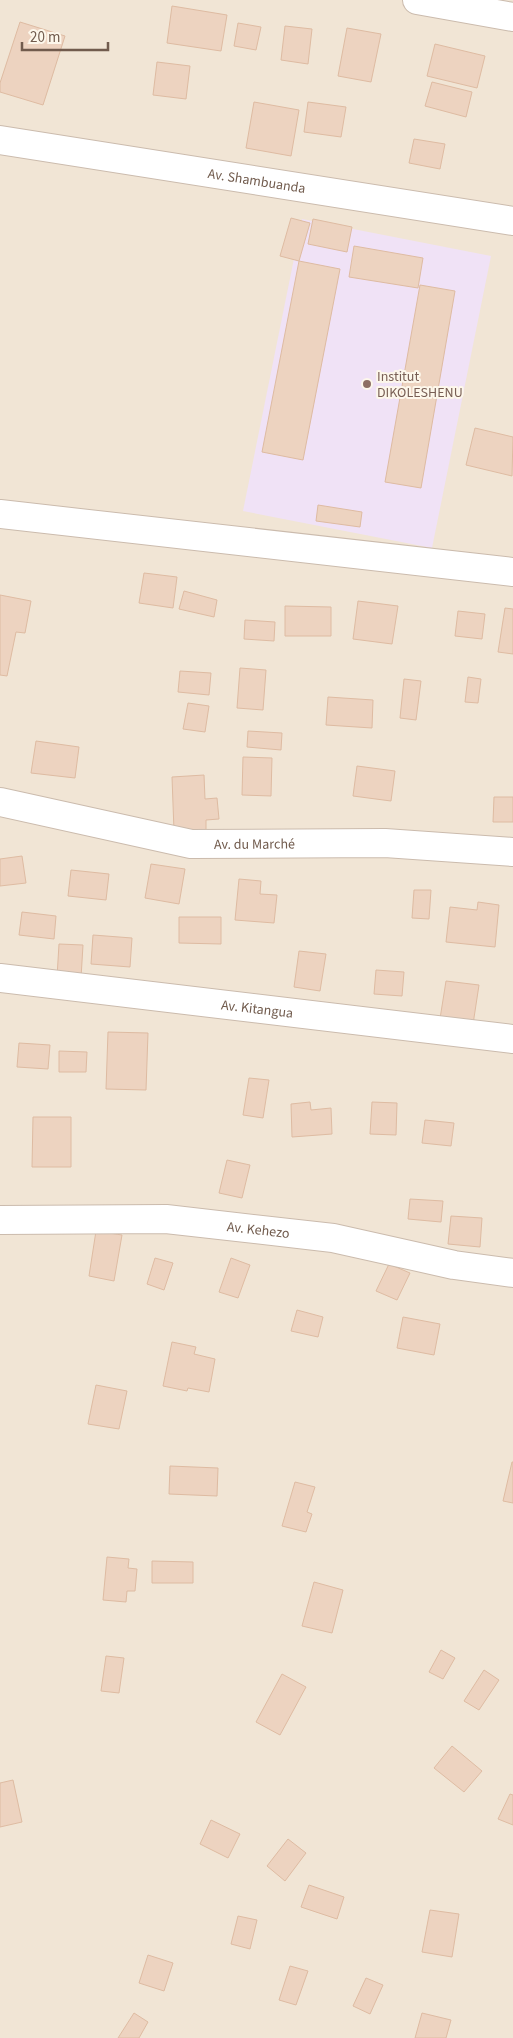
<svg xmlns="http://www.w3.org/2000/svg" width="513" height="2038" font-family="'Source Sans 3',sans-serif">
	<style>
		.residential { fill: #f1e5d5 }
		.education { fill: #f0e2f6 }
		.building { fill: #edd3c0; stroke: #debba2 }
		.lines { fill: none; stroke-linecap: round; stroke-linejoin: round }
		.minor-casing { stroke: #cbbbad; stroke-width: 30 }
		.minor { stroke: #fff; stroke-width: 28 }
		.education-dot { fill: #8d6e63; stroke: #fdf7eb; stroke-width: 2 }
		.labels { text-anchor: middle; stroke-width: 4; stroke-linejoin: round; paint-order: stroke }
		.street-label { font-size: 14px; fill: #715b4d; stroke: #fdf7eb }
		.education-label { font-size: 14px; fill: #785e54; stroke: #fdf7eb; text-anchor: start }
	</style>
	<rect width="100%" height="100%" fill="#faf3e5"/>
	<!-- residential -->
	<rect class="residential" x="0" y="0" width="513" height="2038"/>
	<!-- education -->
	<path class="education" d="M302 219 491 256 432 548 243 511Z"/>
	<!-- building -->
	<g class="building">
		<path d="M172 6 227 15 221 51 167 43Z"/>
		<path d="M20 22 65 36 43 105 0 92V83Z"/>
		<path d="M238 23 261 27 256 50 234 46Z"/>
		<path d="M285 26 312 29 308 64 281 60Z"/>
		<path d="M347 28 381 34 371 82 338 76Z"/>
		<path d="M435 44 485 56 477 88 427 76Z"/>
		<path d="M157 62 190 66 186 99 153 95Z"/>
		<path d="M432 82 472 92 466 117 425 106Z"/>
		<path d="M254 102 299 110 291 156 246 148Z"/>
		<path d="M308 102 346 107 341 137 304 132Z"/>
		<path d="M414 139 445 144 440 169 409 163Z"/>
		<path d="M291 218 310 223 299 261 280 256Z"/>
		<path d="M313 219 352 227 347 252 308 244Z"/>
		<path d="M354 246 423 258 418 288 349 277Z"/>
		<path d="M299 261 340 269 303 460 262 452Z"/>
		<path d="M420 285 455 291 421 488 385 482Z"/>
		<path d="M475 428 513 437 512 476 466 465Z"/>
		<path d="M318 505 362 512 360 527 316 521Z"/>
		<path d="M144 573 177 577 173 608 139 603Z"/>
		<path d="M184 591 217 600 214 617 179 609Z"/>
		<path d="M0 595 31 601 25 633 16 632 7 676 0 675Z"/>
		<path d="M358 601 398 606 392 644 353 639Z"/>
		<path d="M285 606 331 607V636H285Z"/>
		<path d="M505 608 513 609V654L498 652Z"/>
		<path d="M458 611 485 614 482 639 455 636Z"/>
		<path d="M245 620 275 622 274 641 244 639Z"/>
		<path d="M240 668 266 670 263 710 237 708Z"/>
		<path d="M180 671 211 673 209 695 178 692Z"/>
		<path d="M468 677 481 679 478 703 465 702Z"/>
		<path d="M404 679 421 681 416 720 400 718Z"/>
		<path d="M328 697 373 700 372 728 326 725Z"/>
		<path d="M188 703 209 706 205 732 183 729Z"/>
		<path d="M248 731 282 733 281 750 247 747Z"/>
		<path d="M36 741 79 747 75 778 31 773Z"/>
		<path d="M243 757 272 758 271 796 242 795Z"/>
		<path d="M357 766 395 771 391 801 353 796Z"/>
		<path d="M204 775 205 799 217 798 219 819 206 820V830L174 831 172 777Z"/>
		<path d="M494 797H513V822H493Z"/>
		<path d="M22 856 26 883 0 886V859Z"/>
		<path d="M151 864 185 869 179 904 145 898Z"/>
		<path d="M71 870 109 874 106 900 68 896Z"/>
		<path d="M239 879 261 881 260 894 277 895 274 923 235 920Z"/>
		<path d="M414 890H431L429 919 412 918Z"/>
		<path d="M478 902 499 905 495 947 446 942 450 907 477 910Z"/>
		<path d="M22 912 56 916 54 939 19 935Z"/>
		<path d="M179 917H221V944L179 943Z"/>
		<path d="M93 935 132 938 130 967 91 964Z"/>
		<path d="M59 944 83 945 81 978 57 977Z"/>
		<path d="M299 951 326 954 320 991 294 987Z"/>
		<path d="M376 970 404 972 402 996 374 994Z"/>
		<path d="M446 981 479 985 472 1031 439 1025Z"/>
		<path d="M108 1032 148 1033 146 1090 106 1089Z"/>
		<path d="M19 1043 50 1045 48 1069 17 1067Z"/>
		<path d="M59 1051 87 1052 86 1072H59Z"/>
		<path d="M249 1078 269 1080 263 1118 243 1115Z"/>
		<path d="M310 1102 311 1110 331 1108 332 1134 292 1137 291 1104Z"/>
		<path d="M372 1102 397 1103 396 1135 370 1134Z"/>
		<path d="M33 1117H71V1167H32Z"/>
		<path d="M425 1120 454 1123 451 1146 422 1143Z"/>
		<path d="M227 1160 250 1165 242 1198 219 1193Z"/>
		<path d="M410 1199 443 1201 441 1222 408 1219Z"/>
		<path d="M451 1216 482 1218 480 1247 448 1244Z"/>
		<path d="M96 1231 122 1235 114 1281 89 1276Z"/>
		<path d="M155 1258 173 1263 164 1290 147 1284Z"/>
		<path d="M231 1258 250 1265 238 1298 219 1292Z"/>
		<path d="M389 1264 410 1273 397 1300 376 1291Z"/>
		<path d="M297 1310 323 1317 318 1337 291 1331Z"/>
		<path d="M403 1317 440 1324 434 1355 397 1348Z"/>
		<path d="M172 1342 196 1347 194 1354 215 1359 209 1392 188 1388 187 1391 163 1386Z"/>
		<path d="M96 1385 127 1391 119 1429 88 1424Z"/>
		<path d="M512 1462H513V1503L503 1501Z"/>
		<path d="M170 1466 218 1468 217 1496 169 1494Z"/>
		<path d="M295 1482 315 1487 307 1512 312 1514 306 1532 282 1526Z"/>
		<path d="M107 1557 129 1559 128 1568 137 1569 135 1591H127L126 1602 103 1600Z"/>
		<path d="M152 1561 193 1562V1583H152Z"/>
		<path d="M314 1582 343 1590 332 1633 302 1626Z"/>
		<path d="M441 1650 455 1658 443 1679 429 1672Z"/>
		<path d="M106 1656 124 1658 119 1693 101 1691Z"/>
		<path d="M484 1670 499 1680 479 1710 464 1701Z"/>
		<path d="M282 1674 306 1687 280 1735 256 1722Z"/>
		<path d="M452 1746 482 1771 464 1792 434 1768Z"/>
		<path d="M13 1780 22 1822 0 1827V1783Z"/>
		<path d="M510 1794 513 1795V1825L498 1819Z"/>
		<path d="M211 1820 240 1834 228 1858 200 1844Z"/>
		<path d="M288 1839 306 1853 285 1881 267 1866Z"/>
		<path d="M309 1885 344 1897 337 1919 301 1907Z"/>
		<path d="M430 1910 459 1914 452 1957 422 1952Z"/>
		<path d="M238 1916 257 1920 250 1949 231 1944Z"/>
		<path d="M148 1955 173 1963 164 1991 139 1983Z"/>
		<path d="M290 1966 308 1971 296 2005 279 2000Z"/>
		<path d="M366 1978 383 1985 370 2014 353 2006Z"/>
		<path d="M134 2013 148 2022 139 2038H118Z"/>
		<path d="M422 2013 451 2020 446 2038H415Z"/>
	</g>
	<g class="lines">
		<defs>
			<g id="minor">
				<path d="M417 0 513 17"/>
				<path id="s1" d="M0 140 513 221"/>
				<path d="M0 514 513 572"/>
				<path id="s2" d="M0 802 191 844 385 843 513 852"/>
				<path id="s3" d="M0 978 513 1039"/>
				<path id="s4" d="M0 1220 166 1219 333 1238 454 1265 513 1273"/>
			</g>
		</defs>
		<!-- minor casing -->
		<use href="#minor" class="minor-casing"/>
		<!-- minor -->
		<use href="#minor" class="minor"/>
	</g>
	<!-- markers -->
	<circle class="education-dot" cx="367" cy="384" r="5"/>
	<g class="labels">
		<!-- street labels -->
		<g class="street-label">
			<text dy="5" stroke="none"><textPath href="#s1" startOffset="260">Av. Shambuanda</textPath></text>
			<text dy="5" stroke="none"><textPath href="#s2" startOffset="259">Av. du Marché</textPath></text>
			<text dy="5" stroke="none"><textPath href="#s3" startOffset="259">Av. Kitangua</textPath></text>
			<text dy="5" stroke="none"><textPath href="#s4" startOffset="259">Av. Kehezo</textPath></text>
		</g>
		<!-- education labels -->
		<g class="education-label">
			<text x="377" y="381">Institut<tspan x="377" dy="16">DIKOLESHENU</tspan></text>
		</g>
	</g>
	<!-- scale -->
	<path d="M22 42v8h86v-8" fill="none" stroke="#715b4d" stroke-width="2.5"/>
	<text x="30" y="42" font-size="15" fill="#715b4d" stroke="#fdf7eb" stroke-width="4" paint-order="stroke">20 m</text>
</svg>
